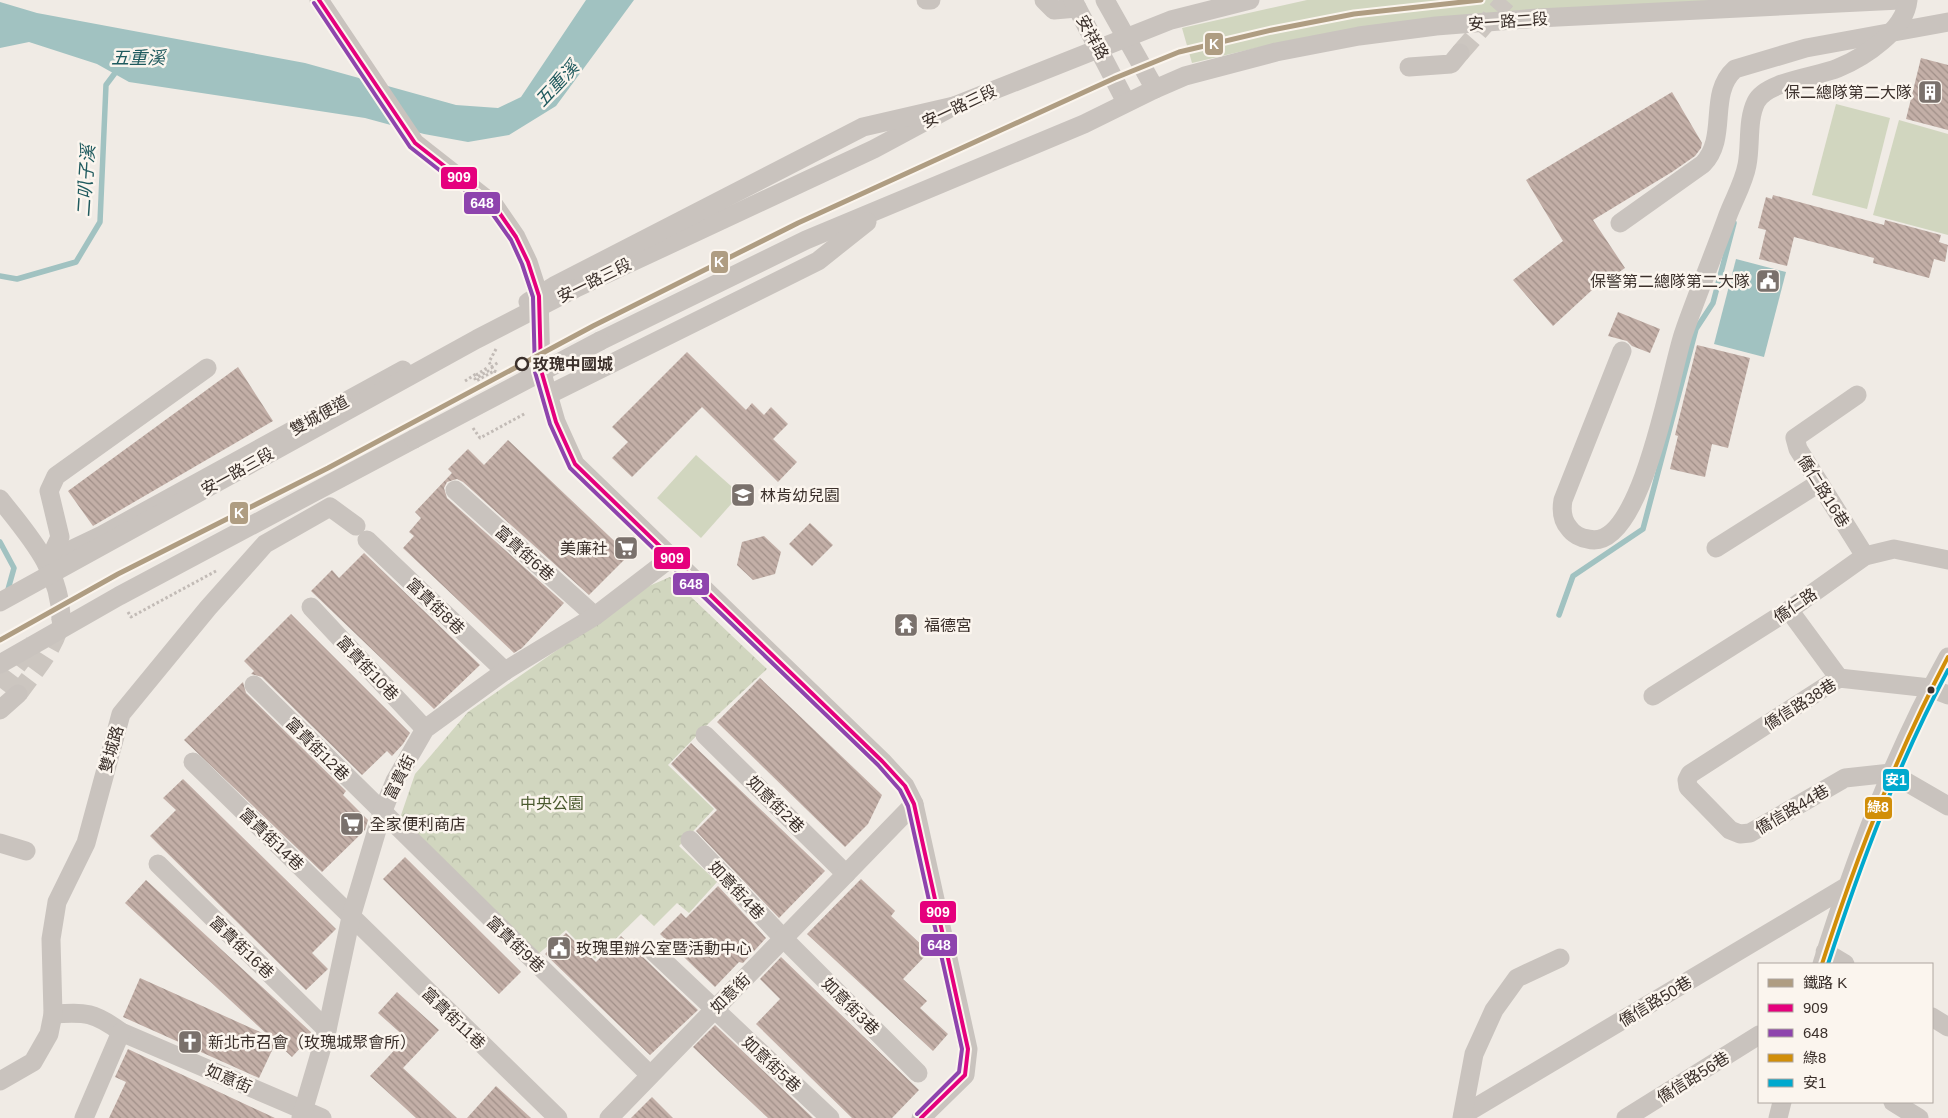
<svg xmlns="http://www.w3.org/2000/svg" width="1948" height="1118" font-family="Arial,'Noto Sans TC',sans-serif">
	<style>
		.grass { fill: #d1d6bf }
		.park { fill: url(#park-crowns) }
		.water { fill: #a1c2c1 }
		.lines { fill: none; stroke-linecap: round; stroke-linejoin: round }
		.stream { stroke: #a1c2c1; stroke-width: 5.5 }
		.building { fill: url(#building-back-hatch) }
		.minor-tunnel { stroke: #ccc6c0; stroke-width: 19; stroke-dasharray: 19 9; stroke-linecap: butt }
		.path { stroke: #c2bbb6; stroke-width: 3; stroke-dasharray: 2.5 2.5; stroke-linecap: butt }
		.minor { stroke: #c9c3be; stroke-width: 19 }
		.minor-bridge { stroke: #c9c3be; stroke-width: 19 }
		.bus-1-casing { stroke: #fbf5ee; stroke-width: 8 }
		.bus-2-casing { stroke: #fbf5ee; stroke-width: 8 }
		.bus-3-casing { stroke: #fbf5ee; stroke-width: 8 }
		.bus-4-casing { stroke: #fbf5ee; stroke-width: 8 }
		.bus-1 { stroke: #e5007d; stroke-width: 4 }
		.bus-2 { stroke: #8e44ad; stroke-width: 4 }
		.bus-3 { stroke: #d18e09; stroke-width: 4 }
		.bus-4 { stroke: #00a9ce; stroke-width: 4 }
		.rail-1-casing { stroke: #fbf5ee; stroke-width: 9 }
		.rail-1 { stroke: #af9d82; stroke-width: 5 }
		.stop-dot { fill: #fbf5ee; stroke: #3b302b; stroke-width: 2.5 }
		.bus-dot { fill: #3b302b; stroke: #fbf5ee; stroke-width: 2 }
		.labels { text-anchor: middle; stroke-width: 5; stroke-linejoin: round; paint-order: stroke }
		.street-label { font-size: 16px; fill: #3b302b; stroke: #fbf5ee }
		.poi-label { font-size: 16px; fill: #3b302b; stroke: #fbf5ee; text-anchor: start }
		.stop-label { font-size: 16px; font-weight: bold; fill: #3b302b; stroke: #fbf5ee; text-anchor: start }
		.park-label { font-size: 16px; fill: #4a5a2e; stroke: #fbf5ee }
		.water-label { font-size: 18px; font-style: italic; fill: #1f5a5e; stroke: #fbf5ee }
		.line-badge { stroke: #fbf5ee; stroke-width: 2 }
		.badge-label { font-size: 14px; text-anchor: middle; font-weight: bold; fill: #fff }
	</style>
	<defs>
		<pattern id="park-crowns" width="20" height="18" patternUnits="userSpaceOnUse" patternTransform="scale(1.25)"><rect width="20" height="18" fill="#d1d6bf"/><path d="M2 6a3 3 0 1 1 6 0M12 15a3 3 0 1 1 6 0" fill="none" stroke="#b4b8a4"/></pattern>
		<pattern id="building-back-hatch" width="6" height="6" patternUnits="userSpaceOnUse" patternTransform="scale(1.25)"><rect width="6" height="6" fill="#c3afa7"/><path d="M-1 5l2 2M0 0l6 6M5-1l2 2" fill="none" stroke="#a08f88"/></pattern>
	</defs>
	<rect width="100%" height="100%" fill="#f0ebe5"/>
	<!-- grass -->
	<g class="grass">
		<path d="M1307 0H1716L1273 44 1192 63 1182 28Z"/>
		<path d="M1836 104 1890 118 1867 209 1812 195Z"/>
		<path d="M1899 120 1948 134V235L1873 215Z"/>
		<path d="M696 455 740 494 701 538 657 498Z"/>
	</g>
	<!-- park -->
	<path class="park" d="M670 577 767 669 709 723 668 765 714 809 679 846 717 882 689 913 677 903 654 926 641 914 595 959 566 930 536 956 398 824 415 774 468 712 649 586Z"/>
	<!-- water -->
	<g class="water">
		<path d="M586 0H634L556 106 509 135 468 142 424 134 365 118 129 82 97 64 29 42 0 48V2L37 13 305 63 456 105 498 108 521 97Z"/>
		<path d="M1736 259 1786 272 1764 357 1714 344Z"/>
	</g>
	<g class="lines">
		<!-- stream -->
		<g class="stream">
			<path d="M0 276 17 279 76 262 100 222 106 85 118 69"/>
			<path d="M0 542 14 568 7 593"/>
			<path d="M1559 615 1573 576 1643 529 1696 329 1713 303 1734 223"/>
		</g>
	</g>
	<!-- building -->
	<g class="building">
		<path d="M1921 58 1948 65V130L1906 119Z"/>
		<path d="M1672 92 1702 143 1701 148 1695 156 1672 172 1593 220 1625 268 1591 291 1553 326 1513 280 1563 241 1526 180Z"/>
		<path d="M1773 195 1884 225 1885 220 1941 235 1939 242 1948 245 1945 262 1934 259 1929 278 1873 263 1874 258 1794 237 1787 266 1759 259 1766 230 1758 228 1766 197 1772 199Z"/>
		<path d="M1618 312 1660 329 1650 353 1632 346 1627 341 1608 336Z"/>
		<path d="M1697 345 1750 358 1728 448 1712 444 1705 477 1670 469 1678 436 1675 435Z"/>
		<path d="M687 352 746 410 752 403 764 415 771 407 788 424 773 439 797 462 778 482 702 407 632 477 612 458 628 442 612 427Z"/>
		<path d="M238 367 273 421 93 526 68 491Z"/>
		<path d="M508 440 629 555 589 595 463 482 457 479 447 482 444 488 447 498 564 603 522 648 514 653 403 548 414 536 409 532 421 518 415 512 452 473 448 469 468 449 484 465Z"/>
		<path d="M810 523 833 545 812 566 789 544Z"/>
		<path d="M764 536 781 552 775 574 753 580 737 565 742 542Z"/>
		<path d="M364 553 480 665 434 709 311 591 332 570 339 578Z"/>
		<path d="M291 614 410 733 403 744 392 756 387 751 362 775 262 677 251 674 254 671 244 661Z"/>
		<path d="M760 678 882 795 868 824 845 847 717 722Z"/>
		<path d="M243 682 246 693 346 791 343 795 368 820 365 830 322 872 184 740Z"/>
		<path d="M691 743 825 871 779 918 696 831 717 810 671 764Z"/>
		<path d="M183 779 336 929 312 953 328 969 306 990 150 836 176 810 163 798Z"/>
		<path d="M405 857 521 972 499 994 383 879Z"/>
		<path d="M861 879 895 911 891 916 929 952 903 979 927 1001 920 1008 948 1034 933 1051 807 934Z"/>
		<path d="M146 880 313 1034 292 1057 276 1042 259 1078 123 1017 140 978 269 1036 125 903Z"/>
		<path d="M718 886 766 938 743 963 739 962 715 987 660 934 681 913 686 918Z"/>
		<path d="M566 933 596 962 621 936 698 1010 650 1055 545 954Z"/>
		<path d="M781 957 919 1090 892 1118H852L756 1024 780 999 760 979Z"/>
		<path d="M397 992 439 1030 403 1068 457 1118H416L370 1076 406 1038 378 1013Z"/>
		<path d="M715 1025 772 1079 813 1118H768L720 1073 693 1047Z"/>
		<path d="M128 1049 170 1069 275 1118H109L126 1082 115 1077Z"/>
		<path d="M496 1086 531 1118H467Z"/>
		<path d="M652 1097 673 1118H631Z"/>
	</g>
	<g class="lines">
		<!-- minor-tunnel -->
		<g class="minor-tunnel">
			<path d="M1460 53 1506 0"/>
			<path d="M0 688 34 643"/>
			<path d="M18 694C35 670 54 650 61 621"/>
		</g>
		<!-- path -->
		<g class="path">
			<path d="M496 349 489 362 494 371 500 373"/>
			<path d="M491 367 499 362"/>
			<path d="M476 375 487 368 488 371 475 379 476 381 494 371"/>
			<path d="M465 381 476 374"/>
			<path d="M473 428 480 438 526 413"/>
			<path d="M128 612 131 617 216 571"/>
		</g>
		<!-- minor -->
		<g class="minor">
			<path d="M319 0 415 143 494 205 516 237 528 262 539 296 541 370 556 422 575 464 882 761 905 786 914 804 968 1049 965 1075 921 1118"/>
			<path d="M926 0H931"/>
			<path d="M1044 0 1054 10 1077 8"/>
			<path d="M1073 0 1126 102"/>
			<path d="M1105 0 1155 89"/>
			<path d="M1409 67 1451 64 1460 53"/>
			<path d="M1620 223 1703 164C1729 137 1707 94 1735 69L1806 48 1948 22"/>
			<path d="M574 289 874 149 954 106 1171 20 1250 0"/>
			<path d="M528 302 554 286 863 127 954 106"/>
			<path d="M600 341 806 240 1084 124 1155 89 1185 76 1276 52 1359 36 1436 26 1538 18 1900 0"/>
			<path d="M1622 351 1563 500C1561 511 1562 520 1569 528 1573 534 1581 538 1588 539 1642 554 1671 367 1684 332 1698 292 1714 254 1728 215 1734 199 1744 182 1747 165 1751 145 1747 120 1756 102 1766 81 1817 77 1838 68 1865 57 1905 30 1908 0"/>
			<path d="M548 395 818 261 867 222"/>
			<path d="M1857 395 1795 438 1798 449 1865 556"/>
			<path d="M455 490 595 616"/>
			<path d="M0 499C29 536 61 570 61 620"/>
			<path d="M367 540 505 671"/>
			<path d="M1716 548 1819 483"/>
			<path d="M46 559 58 556 102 535 403 370"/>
			<path d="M46 559 54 550 60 537 49 491 56 476 207 368"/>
			<path d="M311 607 425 729"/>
			<path d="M1789 610 1839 678"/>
			<path d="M0 664 119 596 414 439"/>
			<path d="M254 685 650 1075"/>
			<path d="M1948 695 1930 688 1839 678 1690 774 1687 780 1688 787 1730 830 1740 834 1750 833 1845 778 1891 773 1948 806"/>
			<path d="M1653 696 1789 610 1865 556 1894 549 1948 560"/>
			<path d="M0 710 18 694"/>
			<path d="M705 735 846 874"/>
			<path d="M193 762 558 1118"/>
			<path d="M690 840 784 939 918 1073"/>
			<path d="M0 843 26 851"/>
			<path d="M158 864 327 1030"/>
			<path d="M654 952 830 1118"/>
			<path d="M1825 952 1845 964"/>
			<path d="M1822 964C1855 859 1894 754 1948 657"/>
			<path d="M53 1014C86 1012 94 1012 121 1032L322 1118"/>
			<path d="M1932 1017 1948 1027"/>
			<path d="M0 1081 33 1062 49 1034 53 1014 51 939 57 902 86 843 121 714 208 608 265 544 330 507 356 526"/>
			<path d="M1893 1102 1919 1118"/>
			<path d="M1463 1115 1846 887"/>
			<path d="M84 1118 121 1032"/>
			<path d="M301 1118 327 1030 351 917 382 813 395 781 425 729 505 671 595 616 672 557"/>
			<path d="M609 1118 914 804"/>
			<path d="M1462 1118 1474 1054 1494 1010 1517 978 1560 958"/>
			<path d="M1626 1118 1759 1035"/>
			<path d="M1778 1118 1782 1102"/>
		</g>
		<!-- minor-bridge -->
		<g class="minor-bridge">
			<path d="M414 439 600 341"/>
			<path d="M0 602 477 339 574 289"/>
		</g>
		<defs>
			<path id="bus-1" d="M319 0 415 143 494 205 516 237 528 262 539 296 541 370 556 422 575 464 882 761 905 786 914 804 968 1049 965 1075 921 1118"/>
			<path id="bus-2" d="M314 3 410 147 489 209 511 240 522 264 533 297 535 372 550 424 570 468 878 765 900 790 908 806 962 1049 959 1072 917 1114"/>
			<path id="bus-3" d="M1822 964C1856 858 1896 755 1948 657"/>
			<path id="bus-4" d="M1828 964C1861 863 1898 764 1948 670"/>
		</defs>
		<!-- bus-1 casing -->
		<use href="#bus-1" class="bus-1-casing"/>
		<!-- bus-2 casing -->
		<use href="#bus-2" class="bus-2-casing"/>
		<!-- bus-3 casing -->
		<use href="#bus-3" class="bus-3-casing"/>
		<!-- bus-4 casing -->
		<use href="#bus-4" class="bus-4-casing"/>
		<!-- bus-1 -->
		<use href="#bus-1" class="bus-1"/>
		<!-- bus-2 -->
		<use href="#bus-2" class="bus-2"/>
		<!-- bus-3 -->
		<use href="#bus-3" class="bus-3"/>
		<!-- bus-4 -->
		<use href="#bus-4" class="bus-4"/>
		<defs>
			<path id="rail-1" d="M0 640 118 574 328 468 593 326 798 223 1115 78 1179 52 1272 30 1354 14 1481 0"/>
		</defs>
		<!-- rail-1 casing -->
		<use href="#rail-1" class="rail-1-casing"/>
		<!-- rail-1 -->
		<use href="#rail-1" class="rail-1"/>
	</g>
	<!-- icons -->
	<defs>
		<symbol id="building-square" viewBox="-11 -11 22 22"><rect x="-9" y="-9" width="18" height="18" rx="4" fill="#7a716c" stroke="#fbf5ee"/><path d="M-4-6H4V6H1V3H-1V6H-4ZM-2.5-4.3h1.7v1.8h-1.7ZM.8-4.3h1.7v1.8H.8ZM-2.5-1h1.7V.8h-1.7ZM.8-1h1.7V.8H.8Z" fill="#fff"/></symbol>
		<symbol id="civic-square" viewBox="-11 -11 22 22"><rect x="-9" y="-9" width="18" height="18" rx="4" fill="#7a716c" stroke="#fbf5ee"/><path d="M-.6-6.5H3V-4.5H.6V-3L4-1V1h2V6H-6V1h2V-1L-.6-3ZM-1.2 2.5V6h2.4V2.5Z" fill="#fff"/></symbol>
		<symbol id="school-square" viewBox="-11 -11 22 22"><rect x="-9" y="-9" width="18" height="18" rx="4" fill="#7a716c" stroke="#fbf5ee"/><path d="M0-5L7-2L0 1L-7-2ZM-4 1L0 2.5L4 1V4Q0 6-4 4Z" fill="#fff"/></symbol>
		<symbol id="supermarket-square" viewBox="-11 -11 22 22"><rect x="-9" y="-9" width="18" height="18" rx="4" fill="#7a716c" stroke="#fbf5ee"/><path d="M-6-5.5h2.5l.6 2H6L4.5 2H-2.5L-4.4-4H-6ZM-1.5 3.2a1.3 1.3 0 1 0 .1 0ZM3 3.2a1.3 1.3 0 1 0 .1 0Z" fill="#fff"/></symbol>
		<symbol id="temple-square" viewBox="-11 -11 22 22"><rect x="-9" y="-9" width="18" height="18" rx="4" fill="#7a716c" stroke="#fbf5ee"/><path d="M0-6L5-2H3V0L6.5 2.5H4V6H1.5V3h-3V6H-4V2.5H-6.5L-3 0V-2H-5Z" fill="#fff"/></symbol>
		<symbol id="church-square" viewBox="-11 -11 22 22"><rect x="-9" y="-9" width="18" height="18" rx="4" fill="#7a716c" stroke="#fbf5ee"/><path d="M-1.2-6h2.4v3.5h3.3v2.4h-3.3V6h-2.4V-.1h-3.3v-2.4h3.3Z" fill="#fff"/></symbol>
	</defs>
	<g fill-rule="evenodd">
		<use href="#building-square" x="1916" y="78" width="28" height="28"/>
		<use href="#civic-square" x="1754" y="267" width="28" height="28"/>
		<use href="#school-square" x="729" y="481" width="28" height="28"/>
		<use href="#supermarket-square" x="612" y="534" width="28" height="28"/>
		<use href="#temple-square" x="892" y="611" width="28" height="28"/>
		<use href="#supermarket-square" x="338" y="810" width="28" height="28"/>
		<use href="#civic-square" x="545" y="934" width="28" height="28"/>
		<use href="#church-square" x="176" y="1028" width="28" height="28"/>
	</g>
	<!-- markers -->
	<circle class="stop-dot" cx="522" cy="364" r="6"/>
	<circle class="bus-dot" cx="1931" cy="690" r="4.5"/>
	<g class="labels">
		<!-- street labels -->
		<g class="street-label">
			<text transform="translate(1508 21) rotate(-4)" y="6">安一路二段</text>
			<text transform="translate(1093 37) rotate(61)" y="6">安祥路</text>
			<text transform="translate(959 106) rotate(-25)" y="6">安一路三段</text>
			<text transform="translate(594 280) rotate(-26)" y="6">安一路三段</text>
			<text transform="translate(319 415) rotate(-29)" y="6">雙城便道</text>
			<text transform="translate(237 471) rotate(-29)" y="6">安一路三段</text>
			<text transform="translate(1824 491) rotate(58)" y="6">僑仁路16巷</text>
			<text transform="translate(525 553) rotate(42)" y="6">富貴街6巷</text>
			<text transform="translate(1795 605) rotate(-34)" y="6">僑仁路</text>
			<text transform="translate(436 606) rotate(44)" y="6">富貴街8巷</text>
			<text transform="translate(368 668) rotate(47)" y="6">富貴街10巷</text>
			<text transform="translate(1800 704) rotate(-32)" y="6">僑信路38巷</text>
			<text transform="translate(111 749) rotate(-74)" y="6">雙城路</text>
			<text transform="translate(318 749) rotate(45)" y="6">富貴街12巷</text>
			<text transform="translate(399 777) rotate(-63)" y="6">富貴街</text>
			<text transform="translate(776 804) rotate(45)" y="6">如意街2巷</text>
			<text transform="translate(1792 809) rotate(-30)" y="6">僑信路44巷</text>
			<text transform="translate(272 839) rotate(44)" y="6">富貴街14巷</text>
			<text transform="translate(737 890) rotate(47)" y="6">如意街4巷</text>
			<text transform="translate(516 944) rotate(44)" y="6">富貴街9巷</text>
			<text transform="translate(242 947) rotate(44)" y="6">富貴街16巷</text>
			<text transform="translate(730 993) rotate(-45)" y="6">如意街</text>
			<text transform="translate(1655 1001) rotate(-31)" y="6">僑信路50巷</text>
			<text transform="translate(851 1006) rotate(45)" y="6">如意街3巷</text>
			<text transform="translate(454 1018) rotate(44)" y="6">富貴街11巷</text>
			<text transform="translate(772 1064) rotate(43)" y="6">如意街5巷</text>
			<text transform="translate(1693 1077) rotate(-32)" y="6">僑信路56巷</text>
			<text transform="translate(229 1078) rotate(23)" y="6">如意街</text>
		</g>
		<!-- poi labels -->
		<g class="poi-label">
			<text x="1912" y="98" text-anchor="end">保二總隊第二大隊</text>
			<text x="1750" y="287" text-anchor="end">保警第二總隊第二大隊</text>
			<text x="760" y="501">林肯幼兒園</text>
			<text x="608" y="554" text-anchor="end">美廉社</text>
			<text x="924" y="631">福德宮</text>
			<text x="370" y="830">全家便利商店</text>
			<text x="576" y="954">玫瑰里辦公室暨活動中心</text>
			<text x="208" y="1048">新北市召會（玫瑰城聚會所）</text>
		</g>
		<!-- stop labels -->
		<g class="stop-label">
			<text x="533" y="370">玫瑰中國城</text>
		</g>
		<!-- park labels -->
		<g class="park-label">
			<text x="552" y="809">中央公園</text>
		</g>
		<!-- water labels -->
		<g class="water-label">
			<text x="138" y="64">五重溪</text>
			<text transform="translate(557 84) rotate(-47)" y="6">五重溪</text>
			<text transform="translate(86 181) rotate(-86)" y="6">二叭子溪</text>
		</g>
	</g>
	<g class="line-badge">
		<rect x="1204" y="32" width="20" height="24" rx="5" fill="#af9d82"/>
		<rect x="440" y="166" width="38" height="24" rx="5" fill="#e5007d"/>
		<rect x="463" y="191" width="38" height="24" rx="5" fill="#8e44ad"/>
		<rect x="710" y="250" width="19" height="24" rx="5" fill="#af9d82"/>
		<rect x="229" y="501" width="20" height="24" rx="5" fill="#af9d82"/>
		<rect x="653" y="546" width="38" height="24" rx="5" fill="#e5007d"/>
		<rect x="672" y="572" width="38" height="24" rx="5" fill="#8e44ad"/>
		<rect x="1882" y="768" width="28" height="24" rx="5" fill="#00a9ce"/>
		<rect x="1864" y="796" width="29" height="24" rx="5" fill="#d18e09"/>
		<rect x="919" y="900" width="38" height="24" rx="5" fill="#e5007d"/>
		<rect x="920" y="933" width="38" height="24" rx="5" fill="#8e44ad"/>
	</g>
	<g class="badge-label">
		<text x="1214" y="49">K</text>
		<text x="459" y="182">909</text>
		<text x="482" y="208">648</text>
		<text x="719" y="267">K</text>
		<text x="239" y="518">K</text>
		<text x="672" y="563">909</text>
		<text x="691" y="589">648</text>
		<text x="1896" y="785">安1</text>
		<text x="1878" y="812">綠8</text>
		<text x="938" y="917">909</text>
		<text x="939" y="950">648</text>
	</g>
	<!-- legend -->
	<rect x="1758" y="963" width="175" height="140" fill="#fbf5ee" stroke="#aea6a0"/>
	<rect x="1768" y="979" width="25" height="8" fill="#af9d82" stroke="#aea6a0"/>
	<text x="1803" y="988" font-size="15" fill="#3b302b">鐵路 K</text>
	<rect x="1768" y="1004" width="25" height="8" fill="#e5007d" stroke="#aea6a0"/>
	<text x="1803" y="1013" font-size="15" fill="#3b302b">909</text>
	<rect x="1768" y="1029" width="25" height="8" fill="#8e44ad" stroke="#aea6a0"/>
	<text x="1803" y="1038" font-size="15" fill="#3b302b">648</text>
	<rect x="1768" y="1054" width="25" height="8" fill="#d18e09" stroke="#aea6a0"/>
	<text x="1803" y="1063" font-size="15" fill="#3b302b">綠8</text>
	<rect x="1768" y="1079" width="25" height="8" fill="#00a9ce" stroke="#aea6a0"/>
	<text x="1803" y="1088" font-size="15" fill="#3b302b">安1</text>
</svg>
